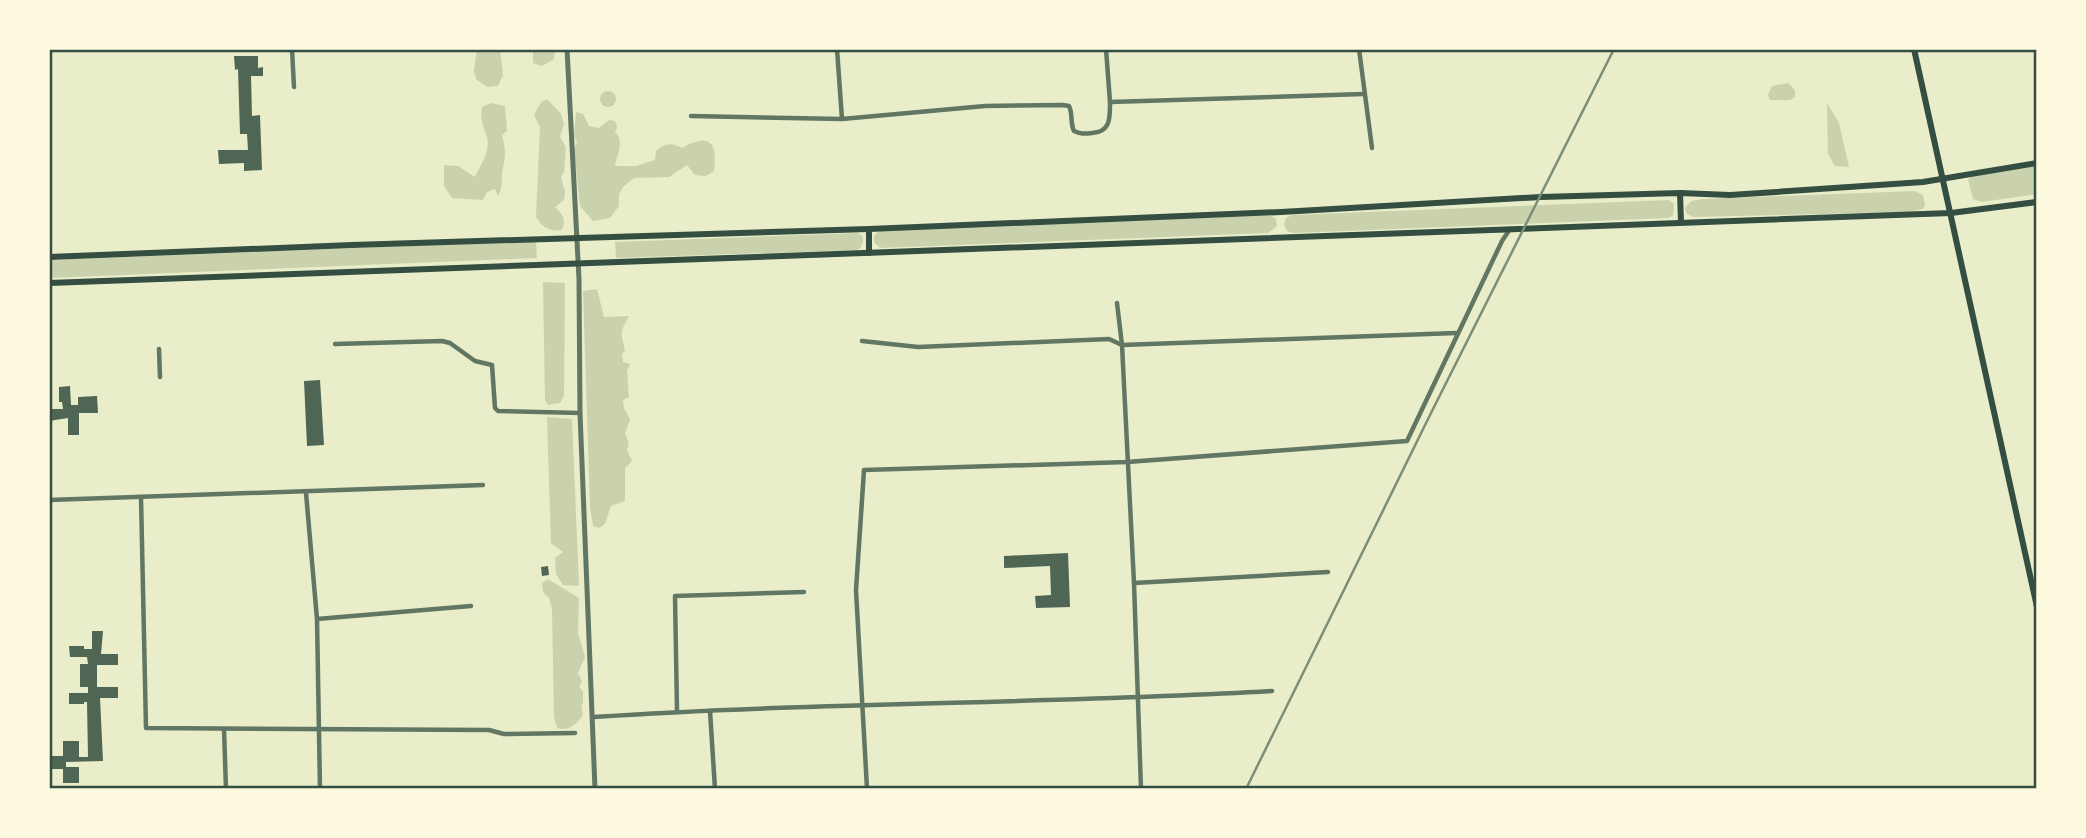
<svg xmlns="http://www.w3.org/2000/svg" width="2086" height="838" font-family="Lora,serif">
	<style>
		.green { fill: #cad2ad }
		.building { fill: #4f6655 }
		.lines { fill: none; stroke-linecap: round; stroke-linejoin: round }
		.minor { stroke: #617663; stroke-width: 4.5 }
		.tertiary { stroke: #617663; stroke-width: 5 }
		.secondary { stroke: #344e41; stroke-width: 6 }
		.rail { stroke: #7c8e77; stroke-width: 2.5 }
		.neatline { fill: none; stroke: #344e41; stroke-width: 2.5 }
	</style>
	<rect width="100%" height="100%" fill="#e9edc9"/>
	<!-- green -->
	<g class="green">
		<path d="M477 49H500L503 75 498 86 487 87 476 79 474 71Z"/>
		<path d="M533 49H555L554 59 542 66 533 63Z"/>
		<path d="M1788 83 1795 90V97L1790 100H1770L1768 95 1772 86Z"/>
		<circle cx="608" cy="99" r="8"/>
		<path d="M547 99 561 114 564 124 560 137 566 147 564 172 561 177 565 191 564 200 555 207C562 215 567 218 562 230 550 232 542 227 536 217L540 127 534 115 541 102Z"/>
		<path d="M491 103 505 106 507 131 502 135C507 154 505 156 502 174 501 183 503 188 498 196L495 189 487 192 483 200 452 198 444 186V165L458 166 475 177C481 164 492 149 486 134 482 124 480 118 482 107Z"/>
		<path d="M1827 103 1839 123 1849 167 1835 166 1828 154Z"/>
		<path d="M576 112 583 114 589 126 599 128 609 120 615 121 617 127 615 132C625 141 617 155 615 166H636L655 160 656 151C664 143 672 142 682 148 708 134 718 140 714 171L706 176 695 175 687 165 669 177 634 178 624 186 619 194V206L610 218 593 221 580 206 574 149 577 143 574 135Z"/>
		<path d="M2037 165V194L1982 202 1973 199 1968 180 1971 177Z"/>
		<path d="M1914 191 1923 195 1925 205 1923 209 1909 212 1693 217 1687 214 1685 208 1691 201 1702 199Z"/>
		<path d="M1669 200 1674 204 1673 216 1668 218 1293 233 1287 231 1284 224 1286 218 1292 215Z"/>
		<path d="M1269 215 1276 219 1277 226 1268 233 880 248 874 242V236L879 231Z"/>
		<path d="M858 233 863 237C863 243 862 249 856 250L616 258 615 242Z"/>
		<path d="M536 241 537 258 49 278V260Z"/>
		<path d="M543 282 565 283 564 396 560 403 548 405 545 400Z"/>
		<path d="M597 289 604 317 629 316C618 335 622 333 625 351L622 354 623 362 630 364 627 371 629 397 623 400 624 408 630 419 625 434C628 440 630 443 627 450L632 461 625 468V501L611 506 605 524 599 528 593 526 590 507 583 291Z"/>
		<path d="M547 417 572 419 579 586 563 585 556 574 555 558 563 552 551 543Z"/>
		<path d="M548 579 579 598 578 633 585 657 578 673 582 681 579 687 583 691V703L581 706 583 715C577 724 568 732 557 728L554 717 552 609 549 598 543 592 542 583Z"/>
	</g>
	<!-- building -->
	<g class="building">
		<path d="M234 56H258V68L263 67V76H251L252 116 260 115 262 170 244 171V163L219 164 218 150H248L247 134H240L238 69 235 70Z"/>
		<path d="M320 380 324 445 307 446 304 381Z"/>
		<path d="M70 386 71 405H78V397L97 396 98 413H79V435H68V418L49 421V409H63L62 402H59V387Z"/>
		<path d="M1068 553 1070 607 1036 608 1035 596 1051 595 1050 566 1004 568V556Z"/>
		<path d="M548 566 549 575 542 576 541 567Z"/>
		<path d="M92 631H103L101 654H118V665H97V687H118V698H100L103 761 66 762V767H79V783H63V769H49V756H63V741H79V757H88L87 702H84V704H69V693H88V687H80V664H88L87 657H70L69 646H84V649H92Z"/>
	</g>
	<g class="lines">
		<!-- minor -->
		<g class="minor">
			<path d="M292 49 294 87"/>
			<path d="M837 49 842 119"/>
			<path d="M1106 49 1110 102"/>
			<path d="M1359 49 1372 148"/>
			<path d="M691 116 842 119 985 106 1063 105 1069 106C1073 114 1070 123 1074 131 1080 134 1084 134 1092 133 1111 132 1110 117 1110 102L1363 94"/>
			<path d="M1117 303 1122 345 1134 583 1141 789"/>
			<path d="M862 341 918 347 1109 339 1122 345 1456 333"/>
			<path d="M335 344 442 341 450 343 475 361 492 365 495 408 498 411 580 413"/>
			<path d="M159 349 160 377"/>
			<path d="M306 493 317 619 320 789"/>
			<path d="M141 497 146 728 489 730 504 734 575 733"/>
			<path d="M49 500 483 485"/>
			<path d="M1134 583 1328 572"/>
			<path d="M317 619 471 606"/>
			<path d="M677 711 675 596 804 592"/>
			<path d="M710 711 715 789"/>
			<path d="M593 717C819 702 1046 704 1272 691"/>
			<path d="M224 729 226 789"/>
			<path d="M867 789 856 590 864 470 1127 462 1407 441 1502 241 1510 229"/>
		</g>
		<!-- tertiary -->
		<path class="tertiary" d="M567 49 579 279 580 413 595 789"/>
		<!-- secondary -->
		<g class="secondary">
			<path d="M1914 49 2037 607"/>
			<path d="M1680 193 1681 222"/>
			<path d="M869 229V253"/>
			<path d="M49 257 352 245 869 229 1281 212 1541 197 1680 193 1730 195 1923 182 2037 163"/>
			<path d="M49 283 1951 213 2037 202"/>
		</g>
		<!-- rail -->
		<path class="rail" d="M1246 789 1431 413 1614 49"/>
	</g>
	<!-- border -->
	<rect width="2086" height="838" fill="none" stroke="#fefae0" stroke-width="102"/>
	<rect x="51" y="51" width="1984" height="736" class="neatline"/>
</svg>
